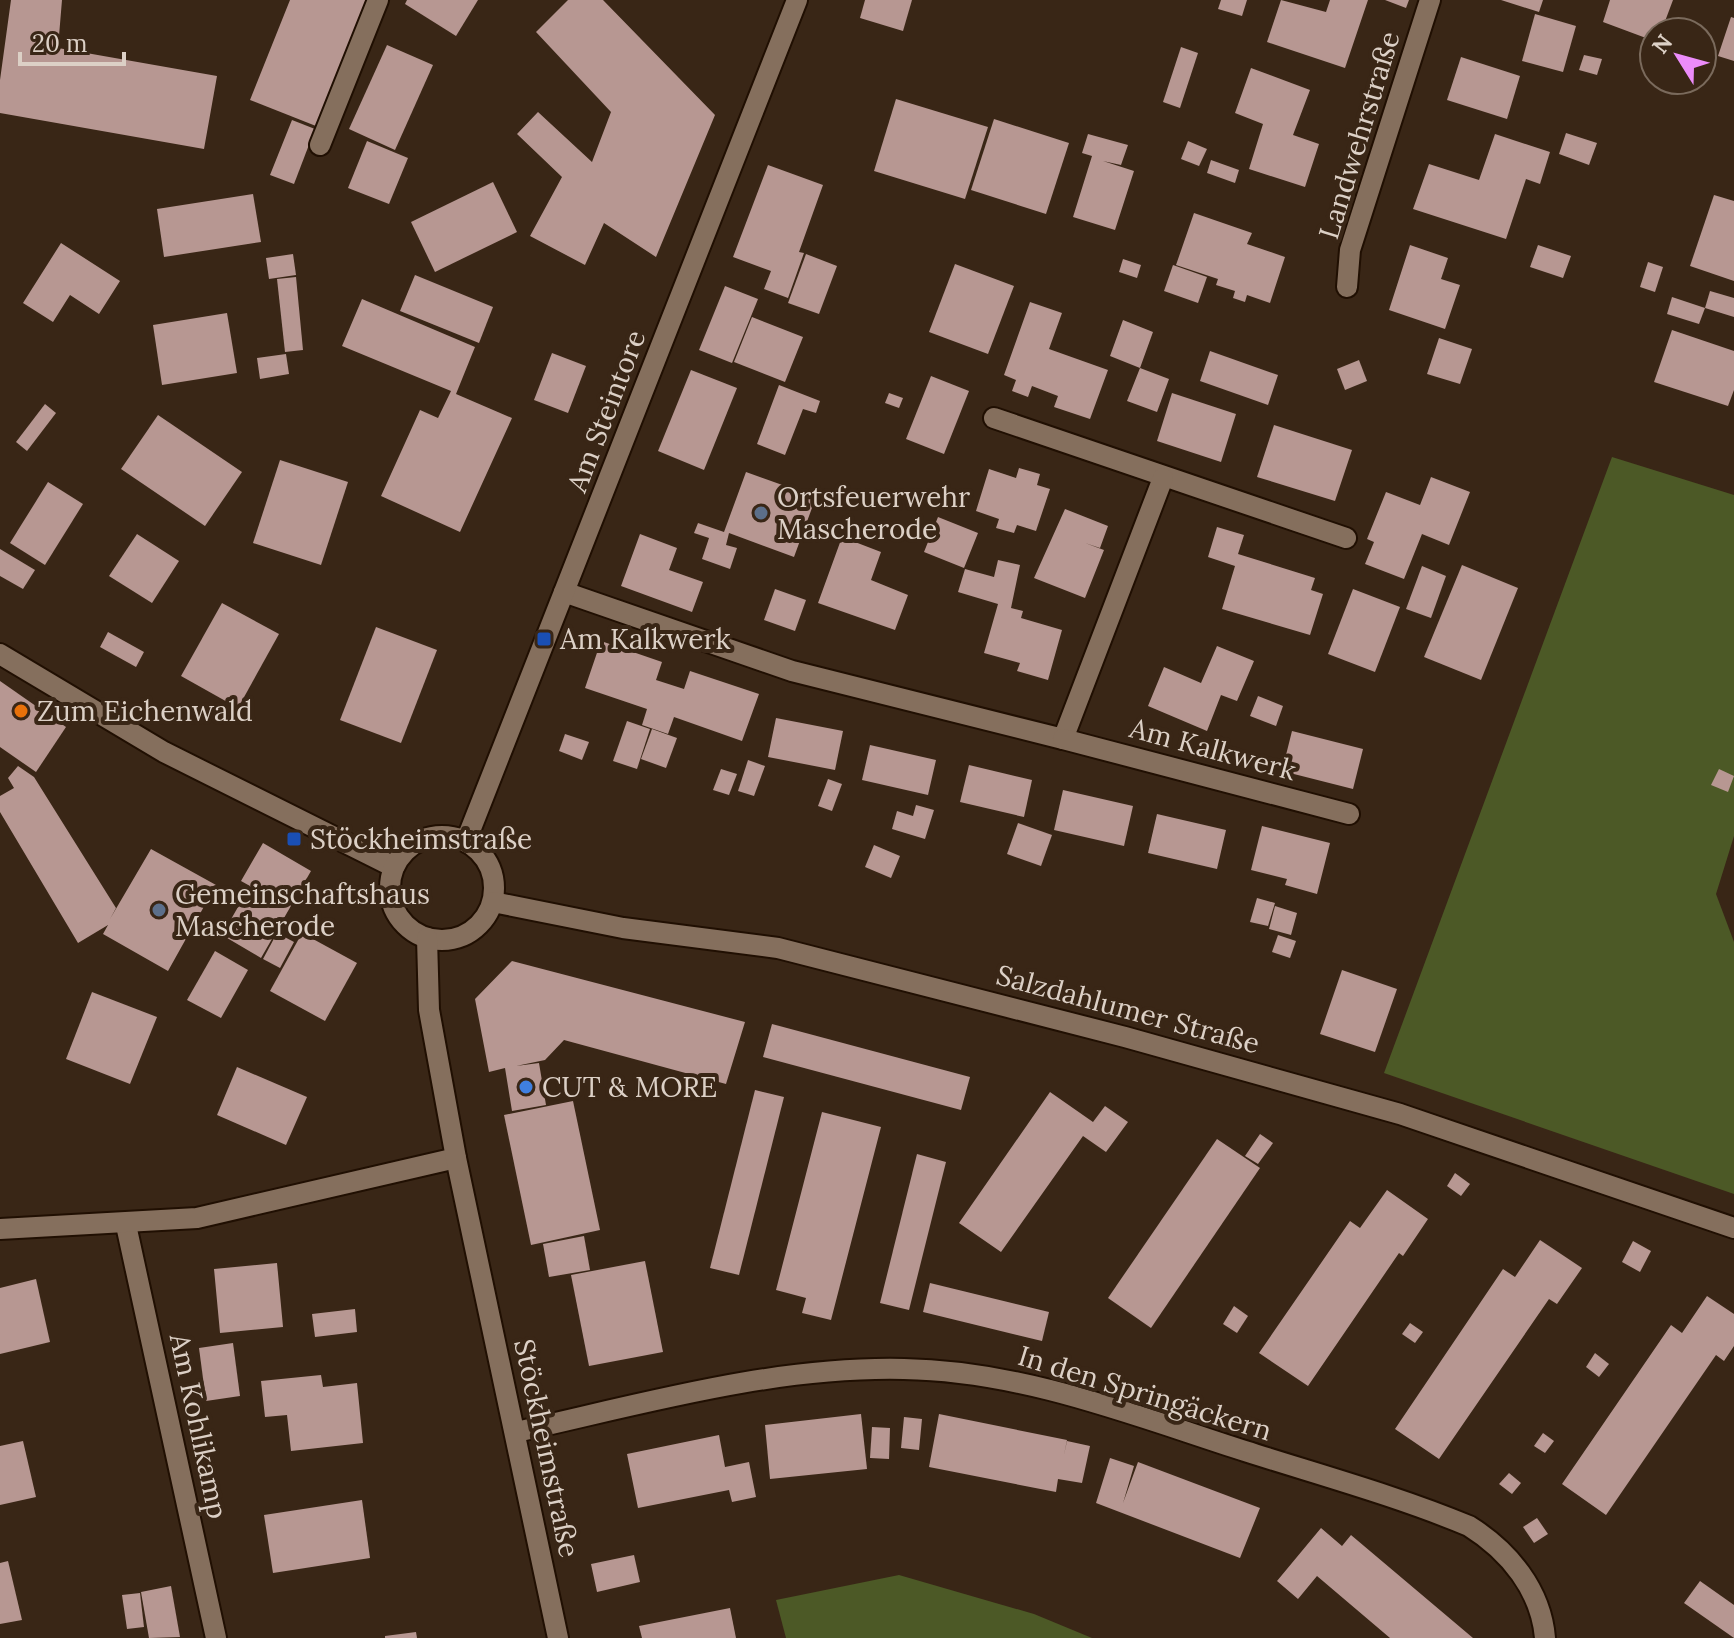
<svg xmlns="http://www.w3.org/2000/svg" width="1734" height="1638" font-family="Lora,serif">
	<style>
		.green { fill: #4c5926 }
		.building { fill: #b79792 }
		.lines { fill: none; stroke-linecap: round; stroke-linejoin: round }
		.minor-casing { stroke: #200f02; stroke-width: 24 }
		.tertiary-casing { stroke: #200f02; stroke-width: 24 }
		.secondary-casing { stroke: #200f02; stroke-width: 24 }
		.minor { stroke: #856f5d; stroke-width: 20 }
		.tertiary { stroke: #856f5d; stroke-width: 20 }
		.secondary { stroke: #856f5d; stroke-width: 20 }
		.service-dot { fill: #5c6f8a; stroke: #392616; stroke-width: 3 }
		.transit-dot { fill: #1a4fb4; stroke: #392616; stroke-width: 3 }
		.food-dot { fill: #e8710a; stroke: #392616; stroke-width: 3 }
		.shop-dot { fill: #3f7fe0; stroke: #392616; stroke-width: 3 }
		.labels { text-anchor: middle; stroke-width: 8; stroke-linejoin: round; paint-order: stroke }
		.street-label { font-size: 28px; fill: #dcd0c6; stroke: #392616 }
		.poi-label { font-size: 28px; fill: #dcd0c6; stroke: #392616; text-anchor: start }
	</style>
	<rect width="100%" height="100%" fill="#392616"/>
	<!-- green -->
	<g class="green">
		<path d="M1612 457 1734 495V836L1716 894 1734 942V1194L1384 1073Z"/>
		<path d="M899 1575 1034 1614 1092 1638H786L776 1600Z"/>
	</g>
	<!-- building -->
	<g class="building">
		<path d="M11 0H62L58 48 217 76 204 149 0 113V80Z"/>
		<path d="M290 0H373L321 128 250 100Z"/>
		<path d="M407 0H478L456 36 405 4Z"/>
		<path d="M568 0H603L715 115 656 257 604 223 585 265 530 236 562 177 517 134 538 112 592 162 611 112 536 32Z"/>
		<path d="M865 0H912L903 31 860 18Z"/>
		<path d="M1221 0H1247L1242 16 1218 9Z"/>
		<path d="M1281 0 1326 12 1330 0H1368L1345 68 1267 42Z"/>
		<path d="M1385 0H1409L1406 8Z"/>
		<path d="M1501 0H1543L1539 12Z"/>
		<path d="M1610 0H1673L1661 32H1654V41L1603 22Z"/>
		<path d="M1535 14 1576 26 1563 72 1522 61Z"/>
		<path d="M1731 17 1734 18V61L1718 56Z"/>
		<path d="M387 45 433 65 395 150 349 129Z"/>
		<path d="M1181 47 1198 53 1180 108 1163 102Z"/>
		<path d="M1584 55 1602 59 1597 75 1579 70Z"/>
		<path d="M1461 57 1520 76 1507 119 1447 100Z"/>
		<path d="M1251 68 1310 90 1293 135 1319 144 1305 187 1249 169 1263 124 1235 113Z"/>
		<path d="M896 99 988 127 965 199 874 171Z"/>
		<path d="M994 119 1069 143 1046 214 971 190Z"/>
		<path d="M292 120 315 129 294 184 270 175Z"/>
		<path d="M1566 133 1597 143 1589 165 1559 154Z"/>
		<path d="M1088 134 1128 145 1121 165 1103 161 1134 171 1115 230 1073 217 1092 156 1082 153Z"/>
		<path d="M1495 134 1550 152 1540 184 1526 179 1506 239 1413 209 1429 164 1479 180Z"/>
		<path d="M367 141 408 158 389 204 348 188Z"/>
		<path d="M1188 141 1207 149 1199 166 1181 159Z"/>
		<path d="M1211 160 1239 170 1235 183 1207 173Z"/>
		<path d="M768 165 823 185 799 252 804 253 788 298 764 289 771 271 733 257Z"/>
		<path d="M493 182 517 232 435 272 411 222Z"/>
		<path d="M253 194 261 242 164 257 157 209Z"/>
		<path d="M1714 195 1734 201V281L1690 266Z"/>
		<path d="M1194 213 1252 233 1247 244 1285 257 1270 303 1247 295 1245 302 1233 298 1235 291 1216 285 1218 279 1176 265Z"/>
		<path d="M61 243 120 281 99 314 70 295 53 322 23 303Z"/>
		<path d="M1410 245 1448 258 1441 279 1460 285 1445 329 1389 310Z"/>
		<path d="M1538 245 1571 256 1563 278 1530 267Z"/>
		<path d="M293 254 296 275 269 279 266 258Z"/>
		<path d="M806 254 837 266 819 314 788 303Z"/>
		<path d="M1123 259 1141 265 1137 278 1119 272Z"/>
		<path d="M1648 262 1663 267 1655 292 1640 287Z"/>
		<path d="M955 264 1014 286 988 354 929 332Z"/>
		<path d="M1173 265 1207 277 1198 303 1164 291Z"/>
		<path d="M415 275 493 307 479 343 400 311Z"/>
		<path d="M296 277 303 350 285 352 277 279Z"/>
		<path d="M725 286 758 299 732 363 699 350Z"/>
		<path d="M1710 291 1734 298V317L1705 308Z"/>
		<path d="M1672 297 1705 308 1699 324 1667 314Z"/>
		<path d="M362 299 475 347 456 394 512 418 460 532 381 496 420 410 438 418 451 391 342 346Z"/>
		<path d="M1030 302 1062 313 1049 349 1108 370 1090 419 1054 407 1058 396 1032 386 1028 397 1012 391 1016 380 1004 375Z"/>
		<path d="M227 313 237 373 162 385 153 325Z"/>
		<path d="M752 317 803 337 785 382 734 362Z"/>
		<path d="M1123 320 1153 332 1140 368 1169 379 1157 412 1127 401 1140 368 1110 356Z"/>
		<path d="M1672 330 1734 351V390L1728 406 1654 382Z"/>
		<path d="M1439 338 1472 349 1460 384 1427 374Z"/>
		<path d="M1210 351 1278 375 1268 405 1200 381Z"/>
		<path d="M552 353 586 366 568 413 534 400Z"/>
		<path d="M286 354 289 374 260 379 257 358Z"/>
		<path d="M1359 360 1367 381 1345 390 1337 369Z"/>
		<path d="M691 370 737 388 704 470 658 451Z"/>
		<path d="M931 376 969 391 944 454 906 439Z"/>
		<path d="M779 385 820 401 816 413 803 409 785 455 757 444Z"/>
		<path d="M889 393 903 398 899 408 885 403Z"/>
		<path d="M1172 393 1236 414 1221 462 1157 441Z"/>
		<path d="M45 404 56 413 27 451 16 442Z"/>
		<path d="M158 415 242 472 205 526 121 469Z"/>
		<path d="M1274 425 1352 450 1335 501 1257 477Z"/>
		<path d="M280 460 348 482 321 565 253 543Z"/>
		<path d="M1019 468 1040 474 1037 485 1050 489 1036 531 1017 525 1014 533 996 528 999 519 976 511 989 469 1016 478Z"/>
		<path d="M746 472 816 497 794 557 729 533 726 545 737 548 730 569 702 559 709 538 694 533 698 523 724 532Z"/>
		<path d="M1431 477 1470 492 1449 545 1422 534 1404 579 1365 564 1374 542 1367 539 1386 492 1420 505Z"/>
		<path d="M48 482 83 504 45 565 10 543Z"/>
		<path d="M1065 509 1108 526 1100 548 1085 543 1104 550 1085 598 1034 578Z"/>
		<path d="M938 517 978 533 964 568 924 552Z"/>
		<path d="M1217 527 1244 535 1238 554 1315 578 1311 590 1323 594 1310 635 1222 609 1235 566 1208 557Z"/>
		<path d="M137 534 179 561 152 603 109 576Z"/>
		<path d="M640 534 677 548 669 570 703 582 692 612 621 586Z"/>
		<path d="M842 537 881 552 871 580 908 595 895 630 818 603Z"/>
		<path d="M0 549 35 570 23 589 0 576Z"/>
		<path d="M998 560 1020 565 1011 608 1023 611 1021 618 1062 630 1048 680 1017 671 1020 663 984 653 998 604 958 592 965 569 994 577Z"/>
		<path d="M1462 565 1518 588 1481 680 1424 657Z"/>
		<path d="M1422 566 1446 576 1431 618 1406 609Z"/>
		<path d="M775 589 806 600 795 631 764 620Z"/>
		<path d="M1353 589 1400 607 1375 672 1328 654Z"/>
		<path d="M222 603 279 634 238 708 181 676Z"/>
		<path d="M376 627 437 650 401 743 340 720Z"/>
		<path d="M108 632 144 652 136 667 100 647Z"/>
		<path d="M601 641 662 662 656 680 684 689 690 671 759 694 742 741 674 717 668 734 642 725 647 709 585 688Z"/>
		<path d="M1217 646 1254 661 1237 701 1221 695 1207 731 1148 706 1164 667 1201 683Z"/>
		<path d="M0 681 66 727 36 772 0 747Z"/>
		<path d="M1258 696 1283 706 1276 726 1250 716Z"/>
		<path d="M776 718 843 731 835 770 768 757Z"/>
		<path d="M627 721 650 729 637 769 613 761Z"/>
		<path d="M652 729 677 738 666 768 641 759Z"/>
		<path d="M1292 731 1363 749 1353 789 1282 771Z"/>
		<path d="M565 734 589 742 582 760 559 751Z"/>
		<path d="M870 745 936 760 928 795 862 780Z"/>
		<path d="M748 760 765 766 754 796 738 791Z"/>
		<path d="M969 765 1032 780 1024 817 960 802Z"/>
		<path d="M18 766 34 777 116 908 110 919 151 849 216 885 168 971 103 934 108 925 78 943 0 812V796L14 788 8 778Z"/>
		<path d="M721 769 737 774 729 795 713 790Z"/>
		<path d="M1719 769 1734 776 1728 792 1711 785Z"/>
		<path d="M828 779 842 784 832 811 818 806Z"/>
		<path d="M1063 790 1133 806 1124 846 1054 830Z"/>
		<path d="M916 805 934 810 925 839 892 829 897 811 913 816Z"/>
		<path d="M1157 814 1226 830 1217 869 1148 853Z"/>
		<path d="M1018 823 1052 835 1041 866 1007 854Z"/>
		<path d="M1262 826 1330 843 1317 894 1285 885 1287 879 1251 870Z"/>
		<path d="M263 843 311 871 261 958 222 935 250 886 241 881Z"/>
		<path d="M874 845 900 856 891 878 865 867Z"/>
		<path d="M1257 898 1275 903 1268 926 1250 922Z"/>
		<path d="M1275 906 1297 913 1291 935 1269 929Z"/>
		<path d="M277 933 294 942 280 968 263 959Z"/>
		<path d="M302 933 357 963 325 1021 270 991Z"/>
		<path d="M1278 935 1296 941 1290 958 1272 952Z"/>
		<path d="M215 951 248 970 221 1018 187 1000Z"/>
		<path d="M512 961 745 1022 726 1084 564 1040 545 1060 516 1066 539 1063 546 1105 512 1111 505 1068 489 1072 475 999Z"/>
		<path d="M1342 970 1397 989 1375 1052 1320 1034Z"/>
		<path d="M92 992 157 1017 130 1084 66 1059Z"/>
		<path d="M772 1024 970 1077 961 1110 763 1057Z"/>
		<path d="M237 1067 307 1097 286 1145 217 1115Z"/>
		<path d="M755 1090 784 1097 739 1275 710 1268Z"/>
		<path d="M1050 1092 1093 1122 1105 1106 1128 1122 1106 1152 1083 1136 1001 1252 959 1223Z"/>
		<path d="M573 1101 600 1230 531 1245 504 1115Z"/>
		<path d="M822 1112 881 1127 831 1320 802 1313 806 1298 776 1290Z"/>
		<path d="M1260 1134 1273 1143 1258 1164 1245 1156Z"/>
		<path d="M1217 1139 1260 1168 1151 1328 1108 1298Z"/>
		<path d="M917 1154 946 1162 909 1310 880 1303Z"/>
		<path d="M1455 1173 1470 1184 1461 1196 1447 1186Z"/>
		<path d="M1387 1190 1428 1219 1403 1256 1399 1253 1308 1386 1259 1353 1350 1221 1360 1228Z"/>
		<path d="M584 1236 590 1270 549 1277 543 1244Z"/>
		<path d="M1540 1240 1582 1268 1557 1304 1549 1299 1439 1459 1395 1429 1503 1269 1515 1277Z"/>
		<path d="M1633 1241 1651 1251 1640 1272 1622 1262Z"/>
		<path d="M645 1261 663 1352 589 1366 571 1275Z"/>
		<path d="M277 1263 283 1327 220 1333 214 1269Z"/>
		<path d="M36 1279 50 1342 0 1354V1288Z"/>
		<path d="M930 1283 1049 1312 1042 1341 923 1312Z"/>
		<path d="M1707 1296 1734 1314V1346L1724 1361 1716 1355 1606 1515 1562 1484 1671 1325 1682 1333Z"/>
		<path d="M1234 1306 1248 1316 1237 1333 1223 1324Z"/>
		<path d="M355 1309 357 1332 315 1337 312 1314Z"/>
		<path d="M1410 1323 1423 1332 1415 1343 1402 1334Z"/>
		<path d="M233 1343 240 1396 206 1401 199 1348Z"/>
		<path d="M1595 1353 1609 1364 1599 1377 1586 1367Z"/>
		<path d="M321 1375 323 1387 357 1383 363 1443 291 1451 287 1415 265 1417 261 1381Z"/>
		<path d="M861 1414 867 1469 770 1479 765 1425Z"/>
		<path d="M939 1414 1067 1440 1064 1455 1067 1441 1090 1446 1082 1483 1058 1479 1056 1492 929 1467Z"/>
		<path d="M904 1417 922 1419 919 1450 901 1448Z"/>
		<path d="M872 1427 890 1428 889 1459 870 1458Z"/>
		<path d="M1543 1433 1554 1441 1545 1453 1534 1446Z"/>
		<path d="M719 1435 725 1467 749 1462 756 1497 732 1502 729 1490 638 1508 627 1454Z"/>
		<path d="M23 1441 36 1497 0 1505V1446Z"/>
		<path d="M1110 1458 1134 1466 1123 1503 1138 1462 1260 1508 1240 1558 1096 1503Z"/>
		<path d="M1509 1473 1521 1483 1512 1494 1499 1484Z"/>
		<path d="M362 1500 370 1558 273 1573 264 1515Z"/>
		<path d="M1537 1518 1548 1534 1534 1543 1523 1527Z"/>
		<path d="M1321 1528 1342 1546 1351 1535 1473 1638H1390L1317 1576 1298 1599 1277 1581Z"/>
		<path d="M634 1555 640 1582 597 1592 591 1564Z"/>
		<path d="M8 1561 22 1620 0 1624V1563Z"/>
		<path d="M1700 1581 1734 1605V1638L1684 1603Z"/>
		<path d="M171 1586 180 1637 149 1638 141 1592Z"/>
		<path d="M140 1593 144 1627 127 1629 122 1595Z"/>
		<path d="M730 1608 736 1638H642L639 1626Z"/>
		<path d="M416 1632 417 1638H385V1636Z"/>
	</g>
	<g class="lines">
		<defs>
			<g id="minor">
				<path d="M320 145 378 0"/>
				<path d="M1347 287 1350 250 1430 0"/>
				<path d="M994 418 1346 538"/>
				<path d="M564 592 792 671 1063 739 1163 478"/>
				<path d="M1063 739 1349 814"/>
				<path d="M126 1225 216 1638"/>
				<path d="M0 1229 197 1218 456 1158"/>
				<path d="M516 1432C642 1404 774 1366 904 1369 1023 1371 1133 1415 1245 1451 1320 1475 1397 1496 1469 1526 1509 1551 1541 1590 1545 1638"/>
			</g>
			<path id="tertiary" d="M466 841 797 0"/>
			<g id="secondary">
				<path d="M0 654 164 752 394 867"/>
				<circle cx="442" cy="888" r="52"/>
				<path d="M493 902 623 928 778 948 1125 1037 1400 1114 1734 1228"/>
				<path d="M427 938 429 1010 456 1158 558 1638"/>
			</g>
		</defs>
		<!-- minor casing -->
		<use href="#minor" class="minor-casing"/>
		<!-- tertiary casing -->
		<use href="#tertiary" class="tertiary-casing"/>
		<!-- secondary casing -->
		<use href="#secondary" class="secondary-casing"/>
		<!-- minor -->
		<use href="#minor" class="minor"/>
		<!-- tertiary -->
		<use href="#tertiary" class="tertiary"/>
		<!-- secondary -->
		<use href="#secondary" class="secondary"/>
	</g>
	<!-- markers -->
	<g class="service-dot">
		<circle cx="761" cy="513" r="8"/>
		<circle cx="159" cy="910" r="8"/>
	</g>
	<g class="transit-dot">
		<rect x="536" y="631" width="16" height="16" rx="4"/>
		<rect x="286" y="831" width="16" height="16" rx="4"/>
	</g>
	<circle class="food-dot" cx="21" cy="711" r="8"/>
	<circle class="shop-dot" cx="526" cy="1087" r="8"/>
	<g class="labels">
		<!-- street labels -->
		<g class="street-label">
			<text transform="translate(1359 135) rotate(-73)" y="10">Landwehrstraße</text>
			<text transform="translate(606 411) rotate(-69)" y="10">Am Steintore</text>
			<text transform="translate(1213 749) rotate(15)" y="10">Am Kalkwerk</text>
			<text transform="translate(1128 1009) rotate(15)" y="10">Salzdahlumer Straße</text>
			<text transform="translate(1145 1393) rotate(17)" y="10">In den Springäckern</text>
			<text transform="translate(199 1426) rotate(78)" y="10">Am Kohlikamp</text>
			<text transform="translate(547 1448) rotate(78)" y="10">Stöckheimstraße</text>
		</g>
		<!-- poi labels -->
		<g class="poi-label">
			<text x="777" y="507">Ortsfeuerwehr<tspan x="777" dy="32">Mascherode</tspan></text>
			<text x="560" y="649">Am Kalkwerk</text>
			<text x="37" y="721">Zum Eichenwald</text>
			<text x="310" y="849">Stöckheimstraße</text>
			<text x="175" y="904">Gemeinschaftshaus<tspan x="175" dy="32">Mascherode</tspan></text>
			<text x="542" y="1097">CUT &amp; MORE</text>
		</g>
	</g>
	<!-- north arrow -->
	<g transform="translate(1678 56) rotate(307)"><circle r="38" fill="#392616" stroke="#7a6a5c" stroke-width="2"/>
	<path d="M0-6L14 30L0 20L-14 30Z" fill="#ec8cfa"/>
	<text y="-12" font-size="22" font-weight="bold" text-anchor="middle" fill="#dcd0c6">N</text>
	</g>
	<!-- scale -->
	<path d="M20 52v12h104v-12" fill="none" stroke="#dcd0c6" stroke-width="4"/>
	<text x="32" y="52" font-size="24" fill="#dcd0c6" stroke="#392616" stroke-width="6" paint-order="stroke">20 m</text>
</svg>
